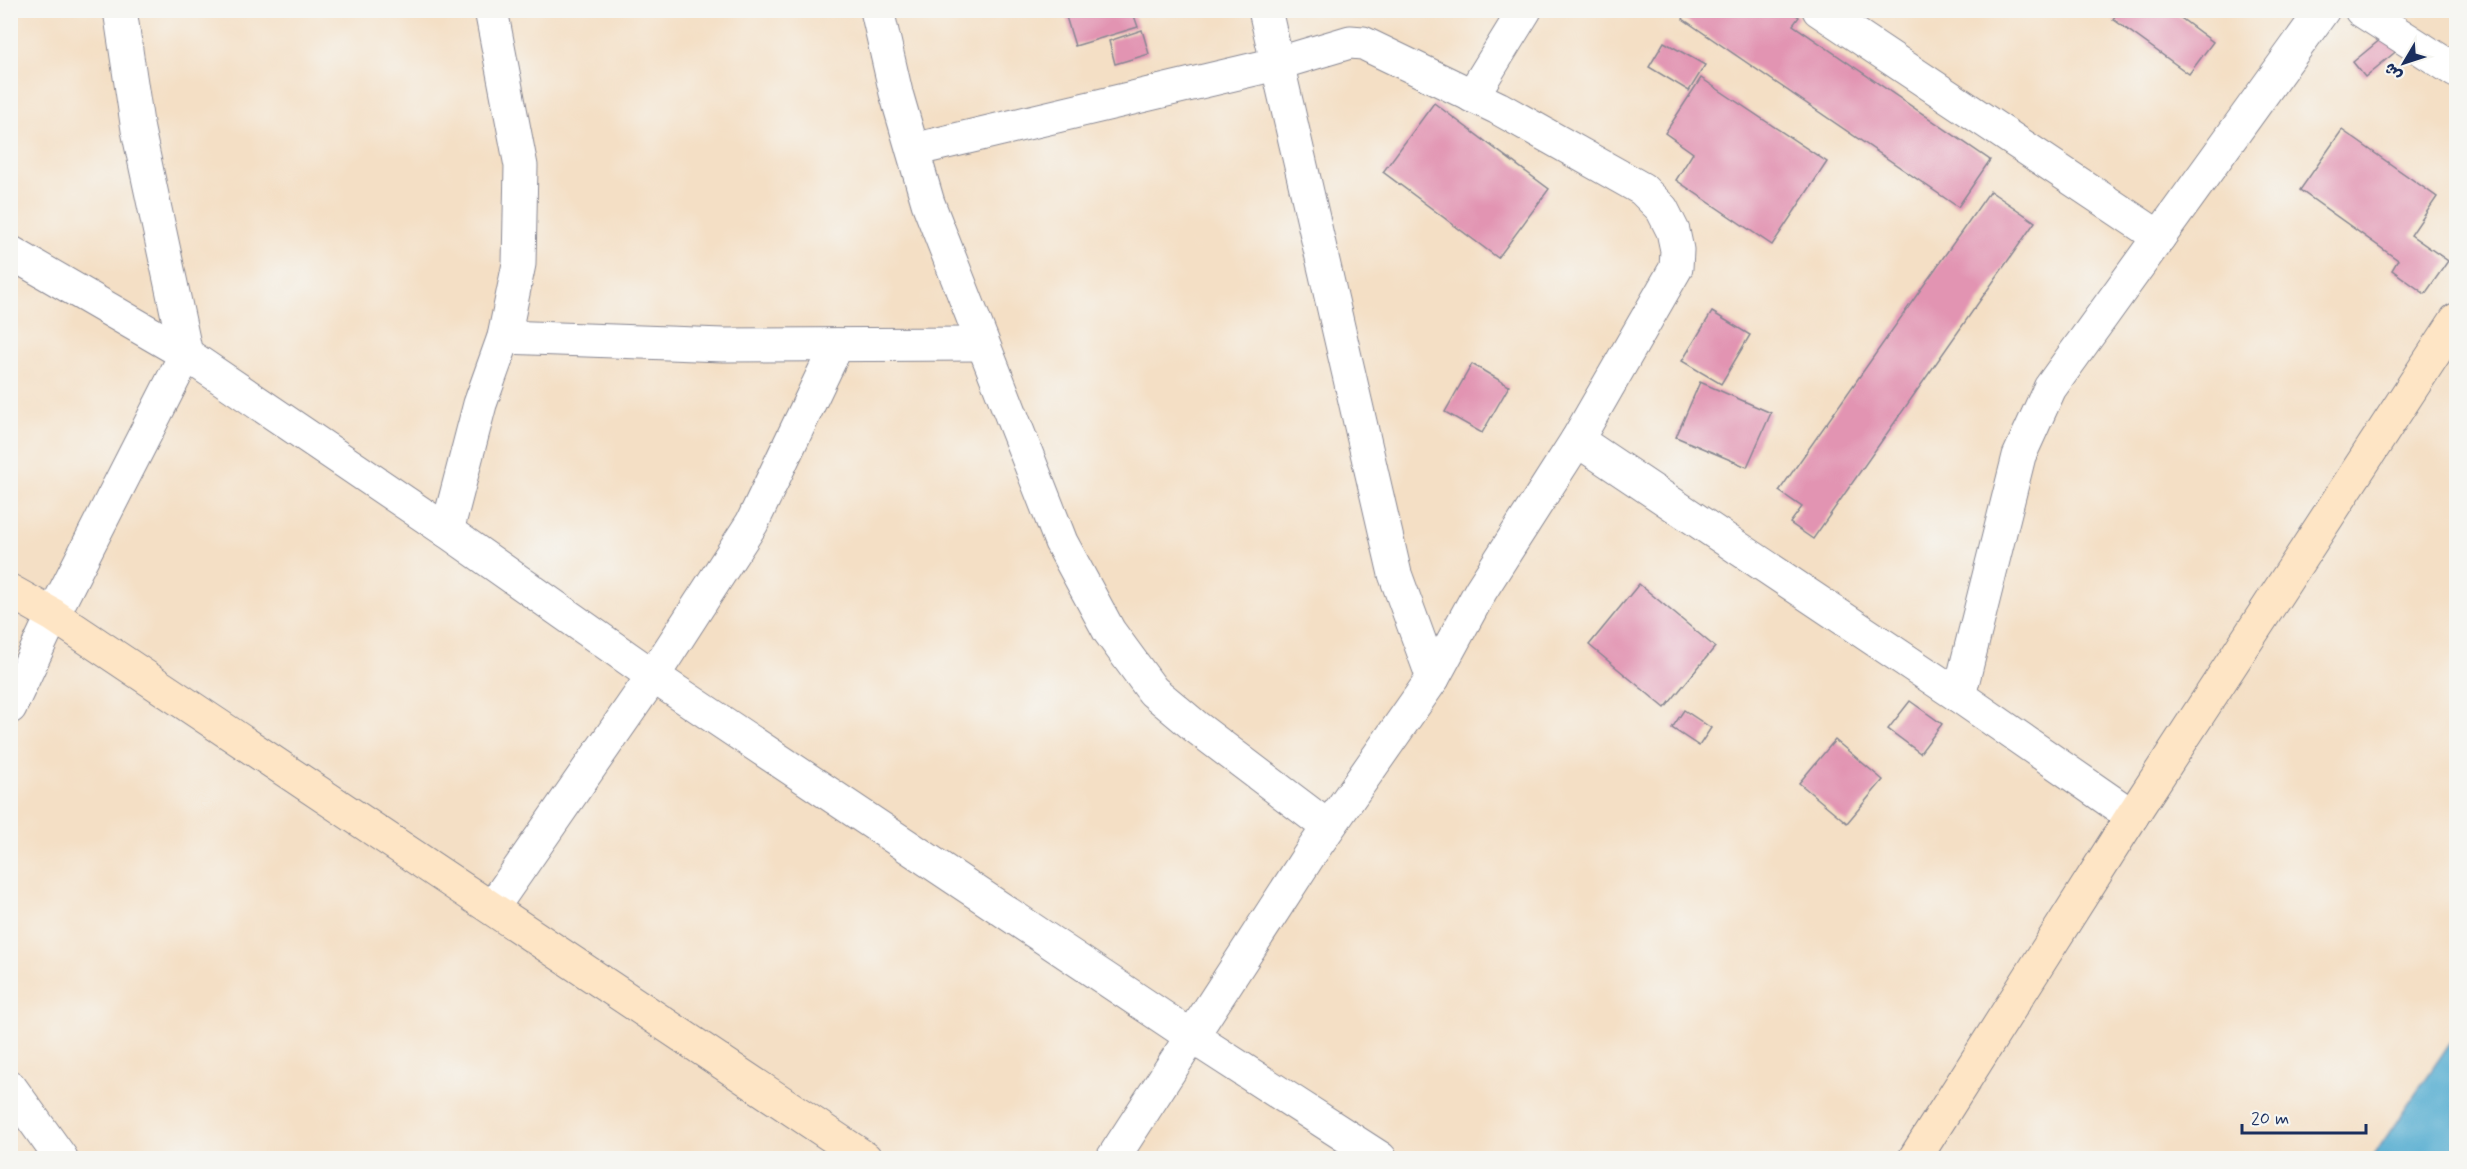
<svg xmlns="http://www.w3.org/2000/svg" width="2467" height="1169" font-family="Mynerve,'Playpen Sans Arabic',sans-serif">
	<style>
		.water { fill: #53acd0; stroke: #376e97; stroke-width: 1.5 }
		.building { fill: #e294b2 }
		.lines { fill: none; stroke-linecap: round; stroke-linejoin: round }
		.street-casing { stroke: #888792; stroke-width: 35 }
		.secondary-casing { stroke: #888792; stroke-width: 35 }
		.street { stroke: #fff; stroke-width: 33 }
		.secondary { stroke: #fee5c5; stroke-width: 33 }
		.rail { stroke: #1b2f5e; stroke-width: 4.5; stroke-dasharray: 9 4.5; stroke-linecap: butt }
	</style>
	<rect width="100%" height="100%" fill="#f6f6f2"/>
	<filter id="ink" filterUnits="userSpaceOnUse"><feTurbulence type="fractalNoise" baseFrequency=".0167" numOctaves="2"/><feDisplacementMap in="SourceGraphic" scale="12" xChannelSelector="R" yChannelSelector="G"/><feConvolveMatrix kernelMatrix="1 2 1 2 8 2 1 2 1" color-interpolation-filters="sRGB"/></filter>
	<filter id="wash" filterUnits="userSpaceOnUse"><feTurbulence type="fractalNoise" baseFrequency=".008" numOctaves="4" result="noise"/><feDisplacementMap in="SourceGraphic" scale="24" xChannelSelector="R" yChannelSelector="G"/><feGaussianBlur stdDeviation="1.35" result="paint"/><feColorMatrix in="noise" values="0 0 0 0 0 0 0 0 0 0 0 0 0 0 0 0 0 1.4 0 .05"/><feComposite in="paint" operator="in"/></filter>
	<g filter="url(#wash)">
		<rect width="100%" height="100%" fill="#f4dfc5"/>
		<!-- water -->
		<path class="water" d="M2456 1034V1158H2372Z"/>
		<g id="blocks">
			<!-- building -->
			<g class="building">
				<path d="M1064 10H1132L1138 27 1075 46Z"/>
				<path d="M1688 10H1789L1799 17 1793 25 1990 160 1958 207 1683 19Z"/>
				<path d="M2119 10H2170L2213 42 2189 74 2113 19Z"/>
				<path d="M1142 30 1149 54 1115 64 1109 41Z"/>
				<path d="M2387 34 2399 49 2365 77 2353 62Z"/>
				<path d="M1664 42 1705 65 1689 91 1649 67Z"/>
				<path d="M1701 78 1827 162 1772 245 1676 180 1693 153 1665 133Z"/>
				<path d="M1434 103 1549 189 1498 258 1383 172Z"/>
				<path d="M2342 130 2437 197 2411 235 2448 261 2425 294 2392 270 2398 260 2300 190Z"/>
				<path d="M1990 191 2035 222 1813 539 1790 523 1802 507 1779 491Z"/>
				<path d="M1712 312 1750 335 1721 384 1682 361Z"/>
				<path d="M1472 364 1509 386 1482 433 1445 412Z"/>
				<path d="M1700 382 1771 413 1747 467 1676 437Z"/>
				<path d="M1639 584 1715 647 1665 708 1589 645Z"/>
				<path d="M1910 701 1942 724 1920 753 1888 729Z"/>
				<path d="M1684 710 1711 728 1699 746 1672 728Z"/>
				<path d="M1835 740 1883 780 1847 823 1799 783Z"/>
			</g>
		</g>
	</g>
	<g filter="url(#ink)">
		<use href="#blocks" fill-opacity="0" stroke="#888792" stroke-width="1.5"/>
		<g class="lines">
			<defs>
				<g id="street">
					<path d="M877 10 896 93 928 203 1061 542 1109 631 1153 691 1196 727 1328 827"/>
					<path d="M1265 10 1395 574 1433 678"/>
					<path d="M1819 10 2159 237"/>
					<path d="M2361 10 2456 71"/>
					<path d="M1472 96 1525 10"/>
					<path d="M913 150 1276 64 1350 42 1363 43 1498 108 1642 189 1662 209 1673 231 1677 250 1676 268 1577 440 1481 590 1433 678 1310 854 1113 1158"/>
					<path d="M10 252 186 354 447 531 653 676 1191 1036 1380 1158"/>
					<path d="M504 337 723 345 982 344"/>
					<path d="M1577 440 1959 696 2132 816"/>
					<path d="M447 531 480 404 504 337 519 264 521 166 491 10"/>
					<path d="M1959 696 2019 456 2050 388 2323 10"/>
					<path d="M10 707 53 615 186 354 138 130 120 10"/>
					<path d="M492 908 653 676 752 523 837 345"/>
					<path d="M10 1087 61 1158"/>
				</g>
				<g id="secondary">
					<path d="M10 591 53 615 865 1158"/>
					<path d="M1915 1158 2132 816 2456 320"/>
				</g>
			</defs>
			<!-- street casing -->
			<use href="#street" class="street-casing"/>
			<!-- secondary casing -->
			<use href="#secondary" class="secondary-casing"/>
			<!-- street -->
			<use href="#street" class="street"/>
			<!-- secondary -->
			<use href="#secondary" class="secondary"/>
			<!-- rail -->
			<path class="rail" d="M10 1153 14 1158"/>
		</g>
	</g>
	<!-- margin -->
	<rect width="2467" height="1169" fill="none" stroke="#f6f6f2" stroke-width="36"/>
	<!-- north arrow -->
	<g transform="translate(2404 63) rotate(231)" stroke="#f6f6f2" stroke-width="4.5" paint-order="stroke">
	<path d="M0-4.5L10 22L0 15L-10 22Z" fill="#1b2f5e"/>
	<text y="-9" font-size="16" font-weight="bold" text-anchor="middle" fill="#1b2f5e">ش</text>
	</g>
	<!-- scale -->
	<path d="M2242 1124v9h124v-9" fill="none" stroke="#1b2f5e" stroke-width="3"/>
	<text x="2251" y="1124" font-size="18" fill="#1b2f5e" stroke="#f6f6f2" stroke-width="4.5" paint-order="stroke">20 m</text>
</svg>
